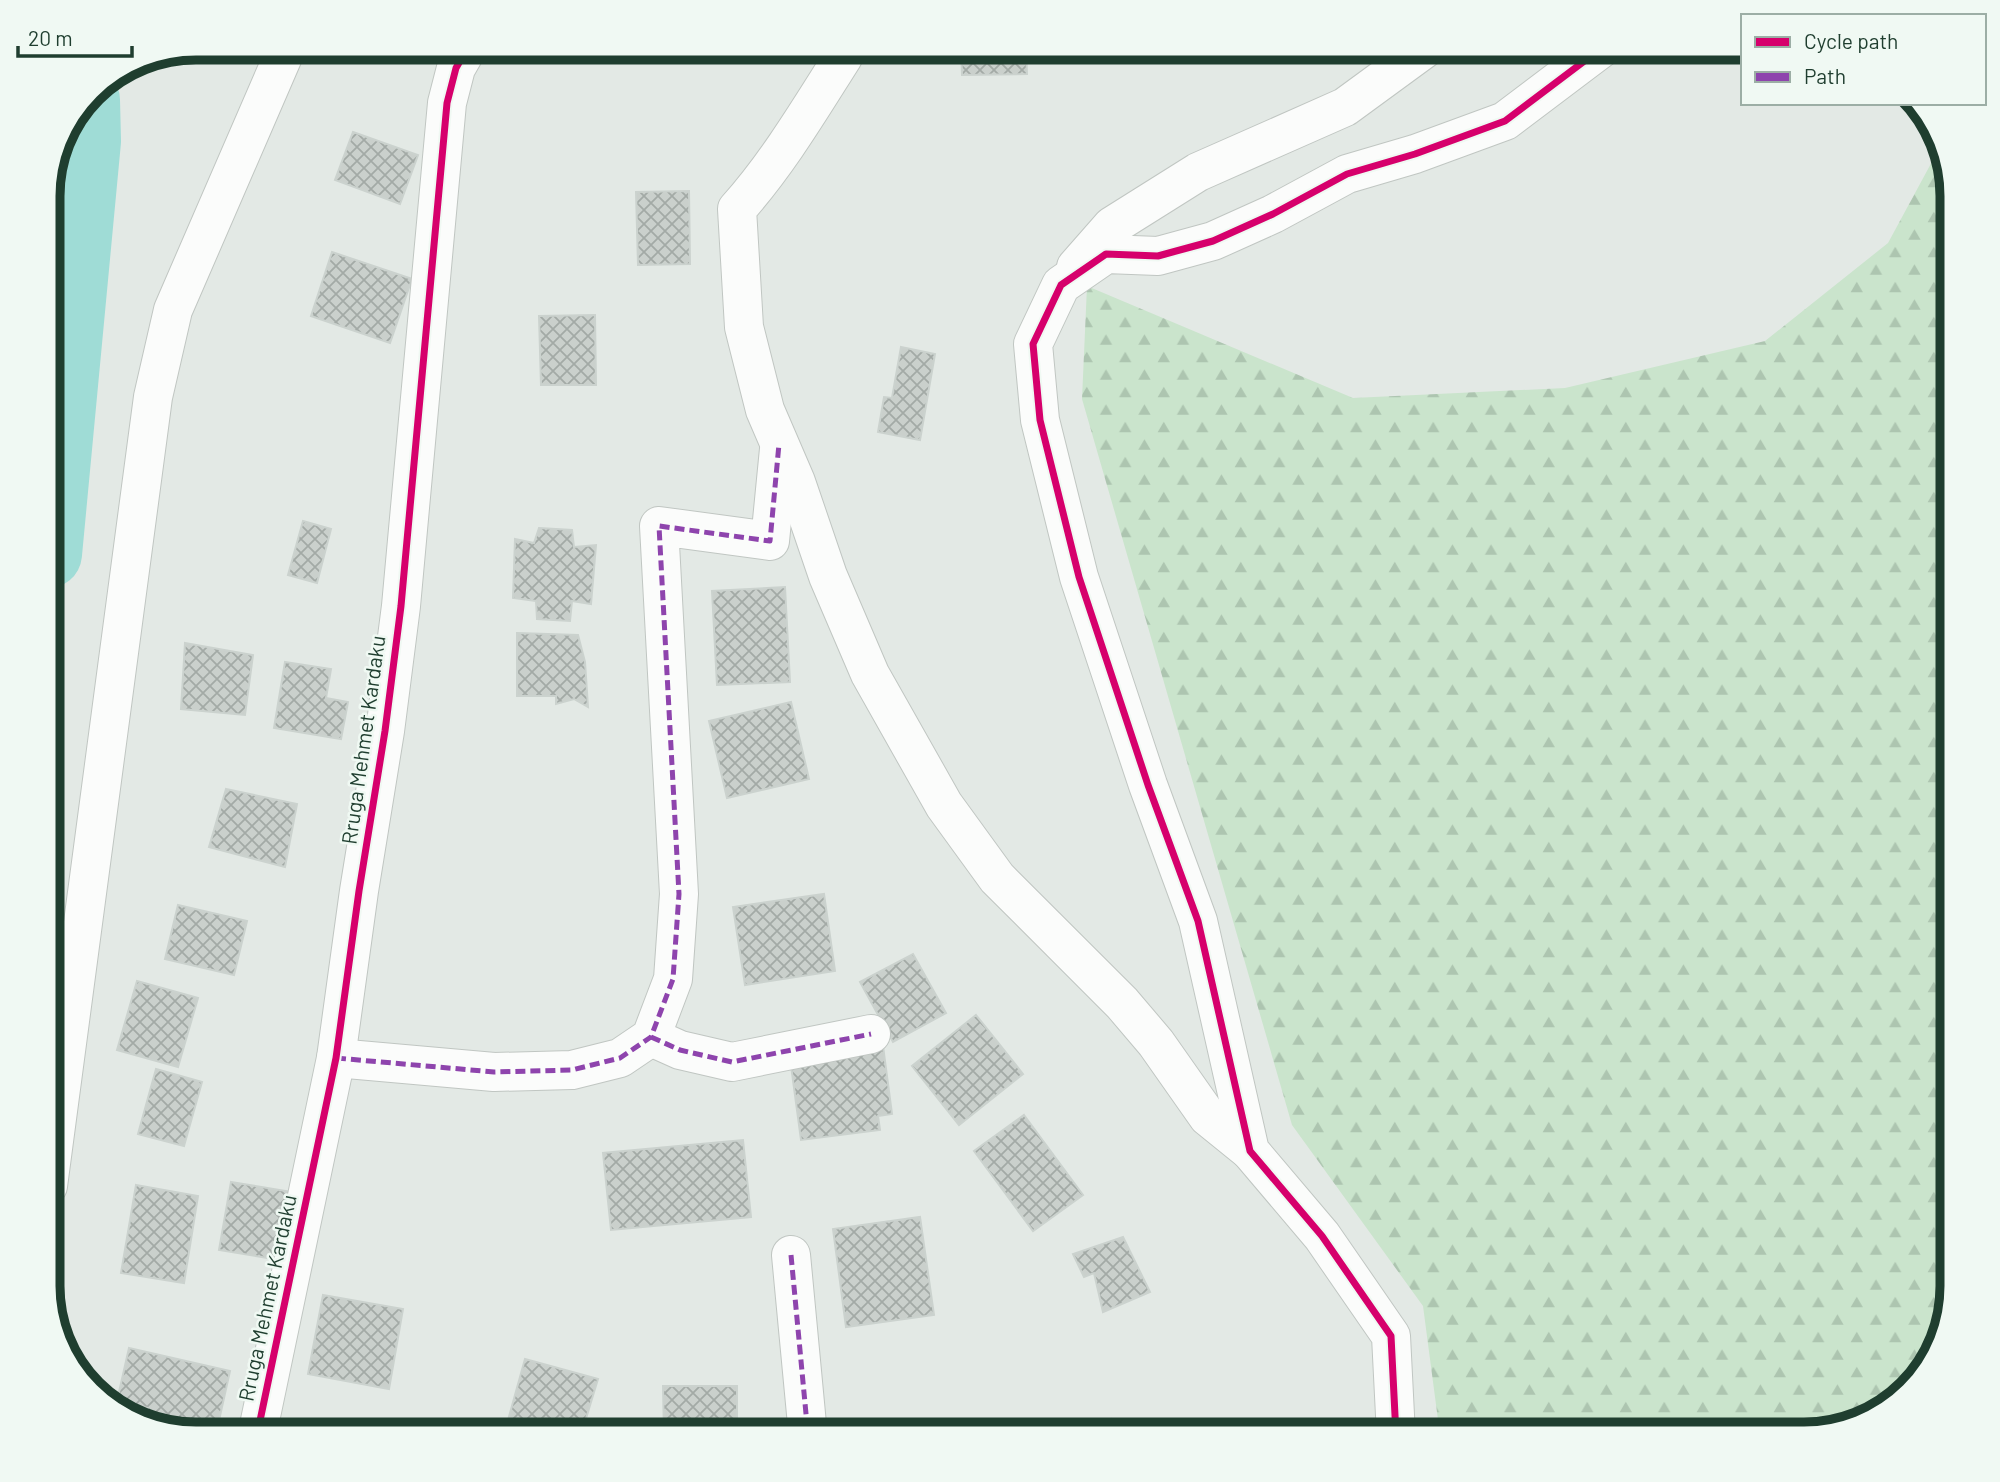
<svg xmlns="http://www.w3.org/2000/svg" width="2000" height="1482" font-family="Barlow,sans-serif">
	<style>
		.forest { fill: url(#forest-firs) }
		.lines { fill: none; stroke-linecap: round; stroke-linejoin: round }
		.river { stroke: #9fdcd6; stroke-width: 68 }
		.building { fill: url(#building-cross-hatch); stroke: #cbd2ce; stroke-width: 2 }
		.minor-casing { stroke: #c0c6c2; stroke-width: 40 }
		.minor { stroke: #fbfcfb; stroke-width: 38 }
		.quiet { stroke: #8e44ad; stroke-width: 5; stroke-dasharray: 10 5; stroke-linecap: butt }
		.cycleway-casing { stroke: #f0f9f3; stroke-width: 11 }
		.cycleway { stroke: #d6006c; stroke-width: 7 }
		.labels { text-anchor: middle; stroke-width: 5; stroke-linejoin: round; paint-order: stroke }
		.street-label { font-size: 21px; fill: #1f3e2f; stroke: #f0f9f3 }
		.rim { fill: none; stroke: #1f3e2f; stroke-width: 9 }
	</style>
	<defs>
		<pattern id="forest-firs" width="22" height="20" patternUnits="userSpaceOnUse" patternTransform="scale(1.75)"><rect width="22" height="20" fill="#cae4cc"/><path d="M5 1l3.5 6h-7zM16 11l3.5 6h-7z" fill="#adc5b0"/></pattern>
		<pattern id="building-cross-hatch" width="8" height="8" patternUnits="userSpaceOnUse" patternTransform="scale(1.75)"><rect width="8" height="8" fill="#cad0cc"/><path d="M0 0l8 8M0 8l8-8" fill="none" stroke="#a3aaa6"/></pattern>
	</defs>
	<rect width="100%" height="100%" fill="#e3e9e5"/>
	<!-- forest -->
	<path class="forest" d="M1941 145 1953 195V1287L1922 1377 1870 1420 1804 1435H1440L1423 1306 1292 1125 1082 399 1087 286 1353 398 1565 388 1765 341 1888 243Z"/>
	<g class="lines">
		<!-- river -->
		<path class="river" d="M48 554 87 141 86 100"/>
	</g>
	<!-- building -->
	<g class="building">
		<path d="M961 47H1026L1027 74 962 75Z"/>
		<path d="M353 132 418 155 400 204 335 180Z"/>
		<path d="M689 191 690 264 638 265 636 192Z"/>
		<path d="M332 252 412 279 390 343 311 316Z"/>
		<path d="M595 315 596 385H541L539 316Z"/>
		<path d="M901 347 935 354 920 440 878 432 884 397 892 398Z"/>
		<path d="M303 521 331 529 317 583 288 575Z"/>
		<path d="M539 528 572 530 574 547 596 545 591 604 572 601 570 621 537 619 536 601 513 598 515 539 534 543Z"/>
		<path d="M785 587 790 682 717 685 712 591Z"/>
		<path d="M517 633 578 635 585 662 588 707 574 699 556 704V696H517Z"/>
		<path d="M185 643 253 655 245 715 181 709Z"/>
		<path d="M285 662 331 669 326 698 348 702 341 739 274 728Z"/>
		<path d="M791 702 809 779 727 798 709 721Z"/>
		<path d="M226 789 297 804 285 867 209 847Z"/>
		<path d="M824 894 835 971 745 985 733 907Z"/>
		<path d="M178 905 247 921 234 975 165 959Z"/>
		<path d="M913 954 946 1013 893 1042 860 982Z"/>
		<path d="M137 981 198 998 178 1067 117 1050Z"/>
		<path d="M976 1015 1023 1074 959 1125 912 1066Z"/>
		<path d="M883 1046 892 1114 878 1116 880 1130 801 1140 790 1058Z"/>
		<path d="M156 1069 202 1082 184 1146 138 1134Z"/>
		<path d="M1024 1115 1083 1195 1033 1231 974 1151Z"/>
		<path d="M743 1140 751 1217 611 1230 603 1153Z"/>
		<path d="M231 1182 292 1192 280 1260 219 1250Z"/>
		<path d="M136 1185 198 1196 184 1283 121 1273Z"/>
		<path d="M920 1217 934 1315 846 1327 833 1229Z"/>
		<path d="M1123 1237 1150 1292 1103 1312 1094 1273 1084 1277 1073 1254Z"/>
		<path d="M323 1295 403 1309 389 1389 308 1374Z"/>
		<path d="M129 1348 230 1371 218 1425 195 1421 192 1426 147 1415 148 1408 117 1401Z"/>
		<path d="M525 1359 598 1379 581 1435H516L505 1431Z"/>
		<path d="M663 1386H737V1435H664Z"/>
		<path d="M1111 1419 1115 1435H1047Z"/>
	</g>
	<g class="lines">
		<defs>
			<g id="minor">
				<path d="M845 47 843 57C810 109 778 163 737 209L744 327 765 410 796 482 828 576 870 674 944 805 997 878 1122 1003 1156 1043 1208 1117 1250 1151"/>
				<path d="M1076 267 1112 226 1198 172 1345 107 1427 47"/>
				<path d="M651 1037 680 1050 732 1062 871 1034"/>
				<path d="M336 1058 494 1072 572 1070 620 1058 651 1037 673 979 679 894 659 526 770 541 779 449"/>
				<path d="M48 1186 153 397 173 310 287 47"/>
				<path d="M791 1255 808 1435"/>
				<path d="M257 1435 336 1058 359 891 385 731 401 606 447 103 456 68 468 47"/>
				<path d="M1396 1435 1391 1336 1322 1236 1250 1151 1198 921 1148 785 1079 577 1040 420 1033 344 1061 285 1106 254 1158 256 1213 241 1273 214 1347 174 1415 154 1505 121 1603 47"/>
			</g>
		</defs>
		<!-- minor casing -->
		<use href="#minor" class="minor-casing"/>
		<!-- minor -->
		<use href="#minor" class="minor"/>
		<!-- quiet -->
		<g class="quiet">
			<path d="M651 1037 680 1050 732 1062 871 1034"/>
			<path d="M336 1058 494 1072 572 1070 620 1058 651 1037 673 979 679 894 659 526 770 541 779 444"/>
			<path d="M791 1255 808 1435"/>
		</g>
		<defs>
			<g id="cycleway">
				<path d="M257 1435 336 1058 359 891 385 731 401 606 447 103 456 68 468 47"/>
				<path d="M1396 1435 1391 1336 1322 1236 1250 1151 1198 921 1148 785 1079 577 1040 420 1033 344 1061 285 1106 254 1158 256 1213 241 1273 214 1347 174 1415 154 1505 121 1603 47"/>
			</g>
		</defs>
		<!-- cycleway casing -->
		<use href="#cycleway" class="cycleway-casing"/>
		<!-- cycleway -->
		<use href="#cycleway" class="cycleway"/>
	</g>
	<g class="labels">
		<!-- street labels -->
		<g class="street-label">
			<text transform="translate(364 740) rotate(-82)" y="7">Rruga Mehmet Kardaku</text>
			<text transform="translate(268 1298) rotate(-78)" y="7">Rruga Mehmet Kardaku</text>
		</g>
	</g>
	<!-- crop -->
	<path d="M0 0H2000V1482H0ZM196 60H1804A136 136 0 0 1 1940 196V1286A136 136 0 0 1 1804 1422H196A136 136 0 0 1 60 1286V196A136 136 0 0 1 196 60Z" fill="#f0f9f3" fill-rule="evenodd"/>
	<path class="rim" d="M196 60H1804A136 136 0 0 1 1940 196V1286A136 136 0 0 1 1804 1422H196A136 136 0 0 1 60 1286V196A136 136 0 0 1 196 60Z"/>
	<!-- legend -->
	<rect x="1741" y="14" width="245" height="91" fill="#f0f9f3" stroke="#9caea5" stroke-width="2"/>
	<rect x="1755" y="37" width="35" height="10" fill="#d6006c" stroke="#9caea5" stroke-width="2"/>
	<text x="1804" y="49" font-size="21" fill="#1f3e2f">Cycle path</text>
	<rect x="1755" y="72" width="35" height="10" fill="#8e44ad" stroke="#9caea5" stroke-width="2"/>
	<text x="1804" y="84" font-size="21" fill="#1f3e2f">Path</text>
	<!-- scale -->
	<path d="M18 46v10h114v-10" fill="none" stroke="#1f3e2f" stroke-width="3.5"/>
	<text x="28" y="46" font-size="21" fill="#1f3e2f" stroke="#f0f9f3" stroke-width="5" paint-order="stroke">20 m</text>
</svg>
